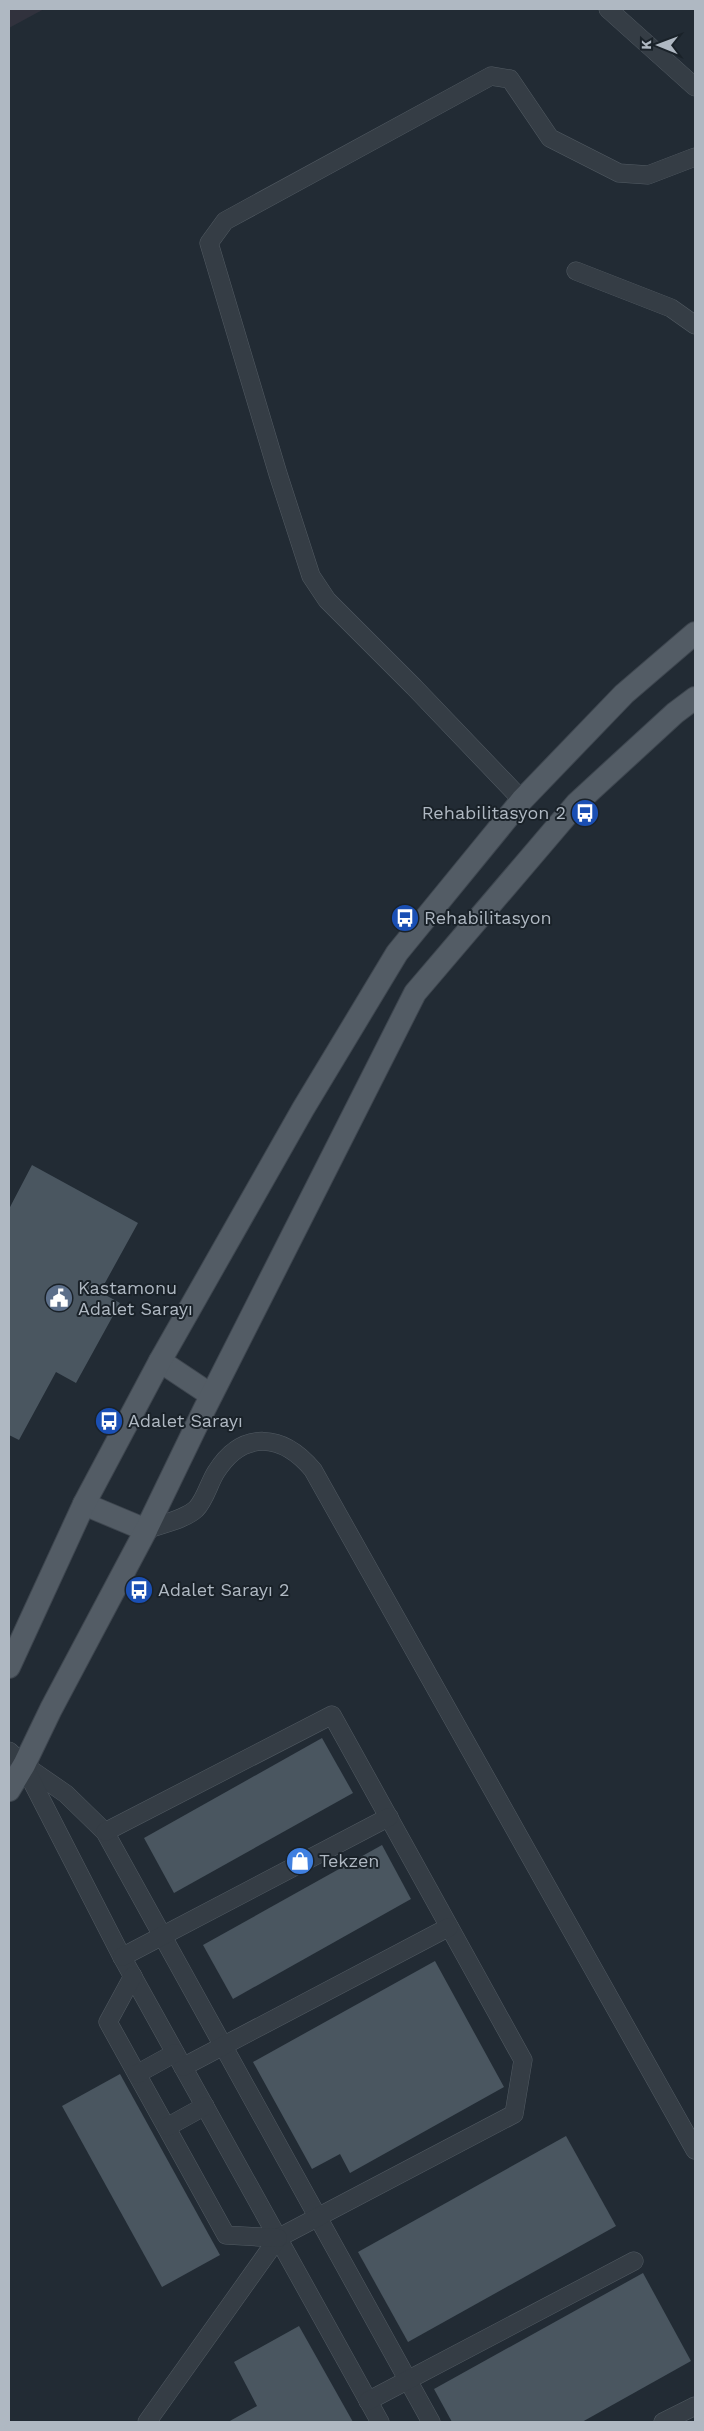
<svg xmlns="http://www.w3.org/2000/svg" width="704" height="2431" font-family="'Work Sans',sans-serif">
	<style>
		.medical { fill: #31323d }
		.building { fill: #4a5660 }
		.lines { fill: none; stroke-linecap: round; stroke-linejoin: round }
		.minor-casing { stroke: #525b63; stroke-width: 19 }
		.major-casing { stroke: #3e464f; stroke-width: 24 }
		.minor { stroke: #353d45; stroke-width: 18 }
		.major { stroke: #535c65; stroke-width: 22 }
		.labels { text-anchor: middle; stroke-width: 4; stroke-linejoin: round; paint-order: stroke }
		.poi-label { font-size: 18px; fill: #afb8c2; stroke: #1a2229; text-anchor: start }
	</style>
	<rect width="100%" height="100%" fill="#222b34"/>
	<!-- medical -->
	<path class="medical" d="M9 9H44L9 28Z"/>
	<!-- building -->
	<g class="building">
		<path d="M32 1165 138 1223 100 1292 120 1303 76 1383 56 1372 19 1440 9 1435V1209Z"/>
		<path d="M322 1738 353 1793 174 1893 144 1838Z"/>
		<path d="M382 1845 411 1899 233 1999 203 1945Z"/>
		<path d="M435 1961 504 2087 350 2173 340 2154 312 2169 253 2062Z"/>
		<path d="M120 2074 220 2255 162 2287 62 2106Z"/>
		<path d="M566 2136 616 2226 408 2342 358 2252Z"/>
		<path d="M643 2273 691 2361 582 2422H452L434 2389Z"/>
		<path d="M299 2326 353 2422H228L257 2406 234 2362Z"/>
	</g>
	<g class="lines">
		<defs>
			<g id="minor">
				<path d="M608 9 695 87"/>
				<path d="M576 271 671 308 695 325"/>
				<path d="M522 800 414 687 327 600 311 576 278 474 209 243 225 221 491 76 510 79 550 138 619 173 648 175 695 157"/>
				<path d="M146 1530C161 1524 184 1520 196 1509 205 1500 209 1483 216 1472 243 1429 283 1434 313 1470L695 2150"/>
				<path d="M9 1751 24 1765 66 1794 105 1832 431 2422"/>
				<path d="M25 1768 122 1957 380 2422"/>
				<path d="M105 1832 332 1715 523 2060 514 2114 278 2238 147 2422"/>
				<path d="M122 1957 389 1817"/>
				<path d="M133 1976 108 2022 226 2235 278 2238"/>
				<path d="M183 2067 449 1927"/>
				<path d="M137 2074 175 2053"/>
				<path d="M167 2127 205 2106"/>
				<path d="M368 2401 634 2261"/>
				<path d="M663 2422 695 2406"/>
			</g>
			<g id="major">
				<path d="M160 1361 211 1395"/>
				<path d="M84 1504 146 1530"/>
				<path d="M9 1667 84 1504 160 1361 303 1109 397 953 522 800 624 694 695 633"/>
				<path d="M9 1790 24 1765 51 1709 146 1530 204 1410 415 993 577 803 675 713 695 698"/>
			</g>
		</defs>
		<!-- minor casing -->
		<use href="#minor" class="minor-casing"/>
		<!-- major casing -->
		<use href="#major" class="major-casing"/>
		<!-- minor -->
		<use href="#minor" class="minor"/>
		<!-- major -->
		<use href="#major" class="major"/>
	</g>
	<!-- icons -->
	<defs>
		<symbol id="bus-disc" viewBox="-11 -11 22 22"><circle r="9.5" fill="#1a4fb4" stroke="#1a2229"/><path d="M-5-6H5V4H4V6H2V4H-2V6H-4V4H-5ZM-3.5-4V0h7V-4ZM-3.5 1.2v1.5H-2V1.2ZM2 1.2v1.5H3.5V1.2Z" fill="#fff"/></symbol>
		<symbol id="civic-disc" viewBox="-11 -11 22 22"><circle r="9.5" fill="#5c6f8a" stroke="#1a2229"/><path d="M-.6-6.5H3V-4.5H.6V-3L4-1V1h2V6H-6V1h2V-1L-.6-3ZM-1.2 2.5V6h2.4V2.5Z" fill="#fff"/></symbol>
		<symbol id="shop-disc" viewBox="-11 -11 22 22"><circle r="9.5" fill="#3f7fe0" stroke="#1a2229"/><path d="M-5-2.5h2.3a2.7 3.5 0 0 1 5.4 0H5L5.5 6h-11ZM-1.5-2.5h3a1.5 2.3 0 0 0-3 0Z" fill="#fff"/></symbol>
	</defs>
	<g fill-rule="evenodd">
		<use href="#bus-disc" x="569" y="797" width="32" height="32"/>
		<use href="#bus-disc" x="389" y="902" width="32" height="32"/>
		<use href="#civic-disc" x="43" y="1282" width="32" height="32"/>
		<use href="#bus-disc" x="93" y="1405" width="32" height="32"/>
		<use href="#bus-disc" x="123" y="1574" width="32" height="32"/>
		<use href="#shop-disc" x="284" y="1845" width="32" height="32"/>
	</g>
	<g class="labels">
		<!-- poi labels -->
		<g class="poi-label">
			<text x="566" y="819" text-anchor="end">Rehabilitasyon 2</text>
			<text x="424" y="924">Rehabilitasyon</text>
			<text x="78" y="1294">Kastamonu<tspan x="78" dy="21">Adalet Sarayı</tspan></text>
			<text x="128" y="1427">Adalet Sarayı</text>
			<text x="158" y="1596">Adalet Sarayı 2</text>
			<text x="319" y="1867">Tekzen</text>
		</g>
	</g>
	<!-- border -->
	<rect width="704" height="2431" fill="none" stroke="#afb8c2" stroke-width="20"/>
	<!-- north arrow -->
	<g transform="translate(659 45) rotate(271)" stroke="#1a2229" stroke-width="4" paint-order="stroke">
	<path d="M0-4L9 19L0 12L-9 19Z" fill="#afb8c2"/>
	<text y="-8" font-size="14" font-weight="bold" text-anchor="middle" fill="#afb8c2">K</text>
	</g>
</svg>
